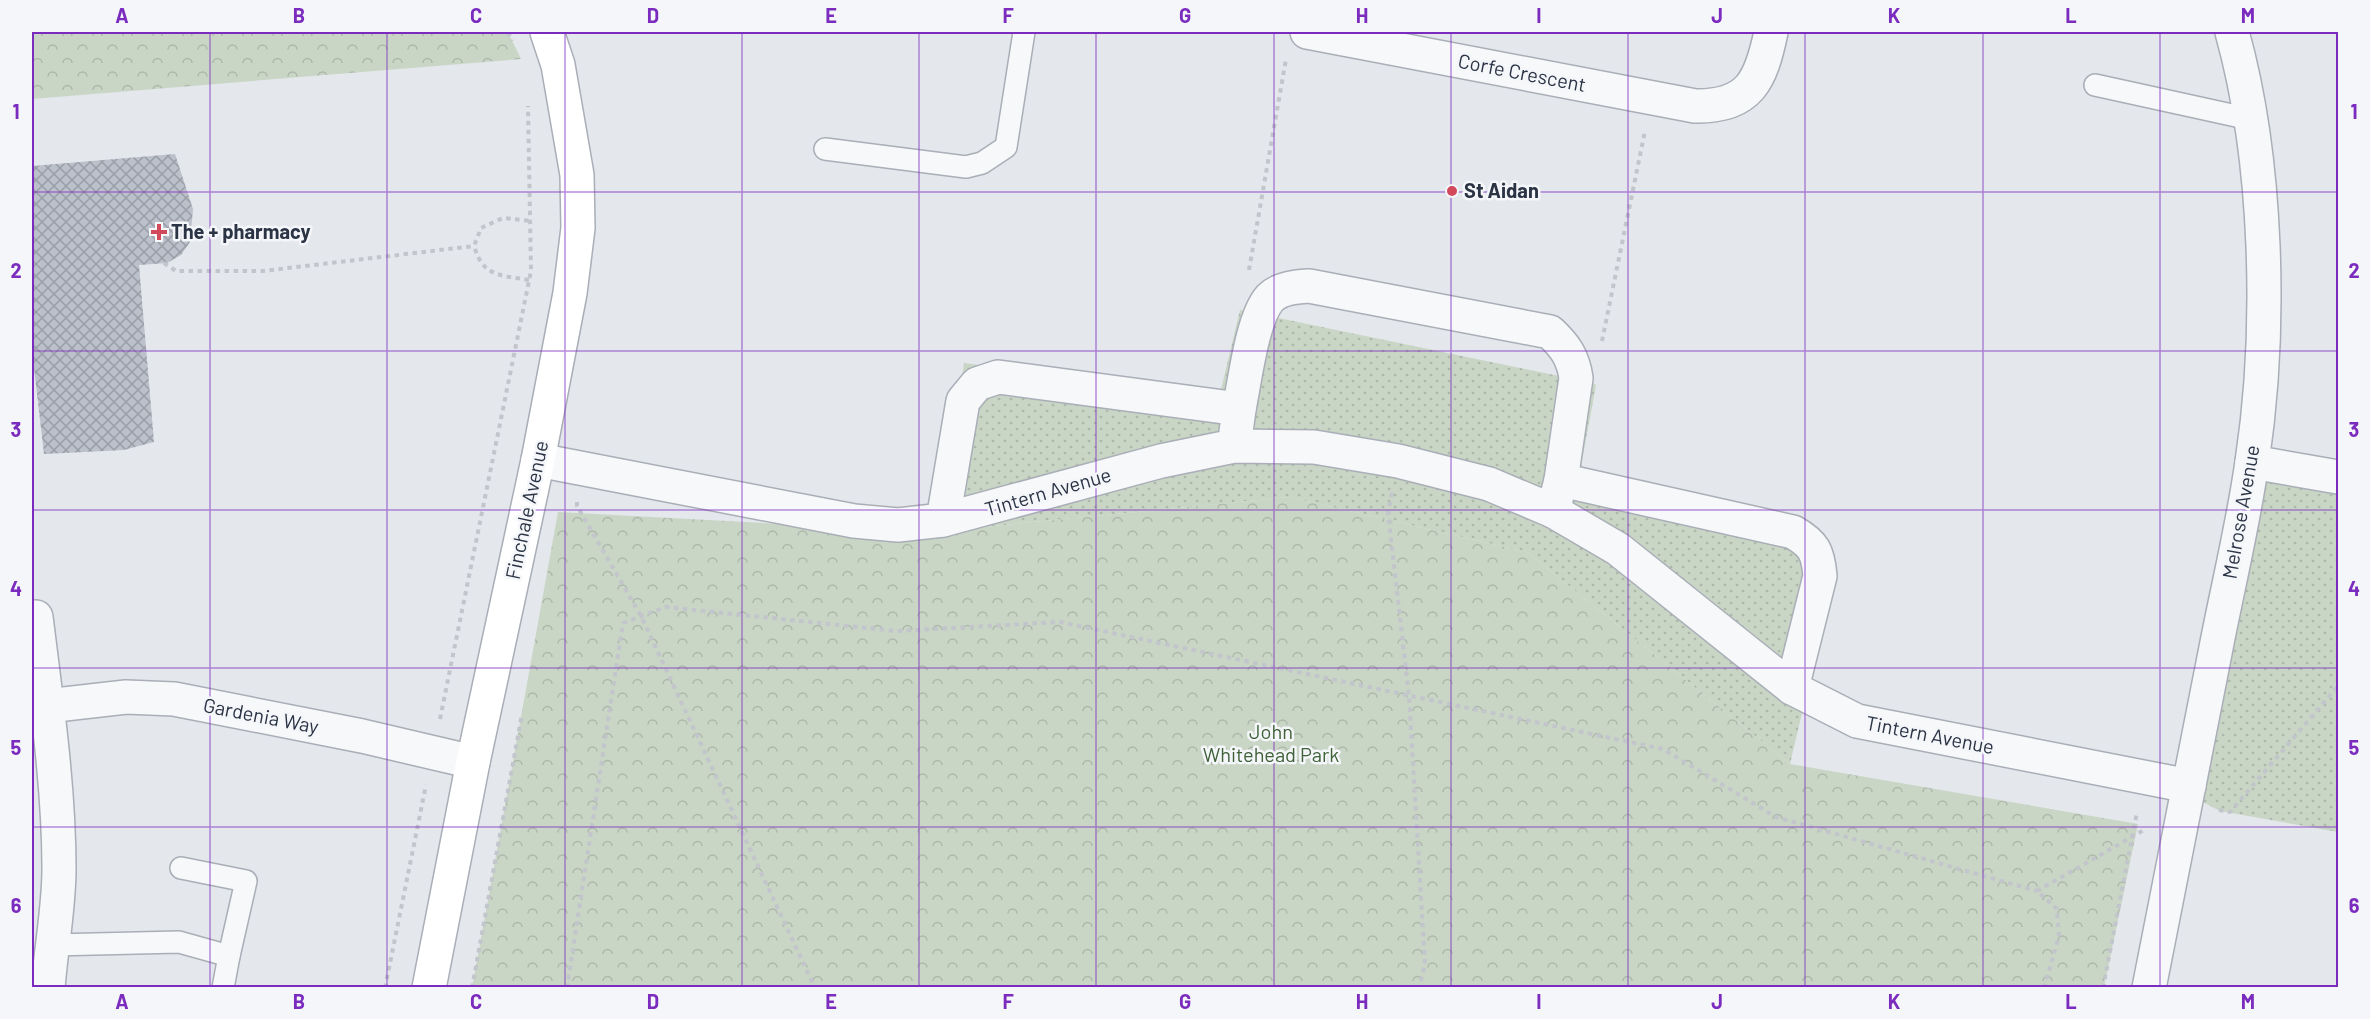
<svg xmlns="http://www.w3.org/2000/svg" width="2370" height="1019" font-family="Barlow,sans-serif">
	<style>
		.grass { fill: url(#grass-dots) }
		.park { fill: url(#park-crowns) }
		.building { fill: url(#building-cross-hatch) }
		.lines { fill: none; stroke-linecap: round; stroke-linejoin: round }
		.lane-casing { stroke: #a9aeb7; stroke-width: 24 }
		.street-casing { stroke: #a9aeb7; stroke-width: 36 }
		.secondary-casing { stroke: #a9aeb7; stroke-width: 36 }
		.path { stroke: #c2c5cb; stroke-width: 4; stroke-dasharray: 4.5 4.5; stroke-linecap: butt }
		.lane { stroke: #f7f8fa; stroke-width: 21 }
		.street { stroke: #f7f8fa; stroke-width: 33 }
		.secondary { stroke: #fff; stroke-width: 33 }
		.grid { fill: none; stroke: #7b2cbf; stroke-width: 1.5; stroke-opacity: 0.55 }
		.poi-dot { fill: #d1495b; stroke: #f4f6f9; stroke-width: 2 }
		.labels { text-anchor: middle; stroke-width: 5; stroke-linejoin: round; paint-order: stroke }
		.street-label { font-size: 20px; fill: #2b3445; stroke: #f4f6f9 }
		.poi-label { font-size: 20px; font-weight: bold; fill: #2b3445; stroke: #f4f6f9; text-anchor: start }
		.park-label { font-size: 20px; fill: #3f6138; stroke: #f4f6f9 }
		.neatline { fill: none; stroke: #7b2cbf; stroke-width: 2 }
		.grid-label { font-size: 20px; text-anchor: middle; font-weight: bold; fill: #7b2cbf }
	</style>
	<defs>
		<pattern id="grass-dots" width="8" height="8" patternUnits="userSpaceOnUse" patternTransform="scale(1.5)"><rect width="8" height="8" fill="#c9d6c5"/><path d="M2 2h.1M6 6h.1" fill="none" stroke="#adb8ab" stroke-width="1.8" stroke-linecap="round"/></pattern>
		<pattern id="park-crowns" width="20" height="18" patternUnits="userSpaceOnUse" patternTransform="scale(1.5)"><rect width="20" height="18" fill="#c9d6c5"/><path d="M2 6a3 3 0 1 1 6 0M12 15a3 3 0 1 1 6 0" fill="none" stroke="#adb8ab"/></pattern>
		<pattern id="building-cross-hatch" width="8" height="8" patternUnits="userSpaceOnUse" patternTransform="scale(1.5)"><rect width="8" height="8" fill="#bbc0ca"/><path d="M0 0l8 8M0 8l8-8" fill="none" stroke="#989da6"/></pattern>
	</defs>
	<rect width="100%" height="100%" fill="#e4e7ec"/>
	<!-- grass -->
	<g class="grass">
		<path d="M1240 310 1593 383 1596 385 1580 472 1824 538 1814 662 1790 764 1527 552 1289 497 933 532 943 520 964 363 1219 398Z"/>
		<path d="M2259 475 2338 488V832L2220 811 2201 801Z"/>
	</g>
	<!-- park -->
	<g class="park">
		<path d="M32 32H508L521 59 32 99Z"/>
		<path d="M1289 497 1527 552 1790 764 2138 824 2104 987 472 988 558 512 933 532Z"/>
	</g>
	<!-- building -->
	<path class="building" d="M175 154 193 209 190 242 181 255 167 263 139 265 154 442 124 450 44 454 32 351V166Z"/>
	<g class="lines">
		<defs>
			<g id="lane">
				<path d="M2095 85 2250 119"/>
				<path d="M825 149 966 167 982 163 1006 147 1024 32"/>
				<path d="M52 945 179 942 229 956 246 881 181 868"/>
				<path d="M223 988 229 956"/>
			</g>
			<g id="street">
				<path d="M1307 32 1695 106C1750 107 1761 80 1771 32"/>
				<path d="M1239 409C1245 381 1252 318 1270 298 1280 288 1295 287 1309 286L1550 332C1565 346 1573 357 1576 378L1561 480 1553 511"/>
				<path d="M538 460 854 521 898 525 943 520 1161 461 1234 446 1314 447 1398 461 1489 484 1553 511 1618 549 1792 688 1857 721 2189 786"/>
				<path d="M2252 462 2338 477"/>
				<path d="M1561 480 1793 532C1814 544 1818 552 1820 576L1792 688"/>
				<path d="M943 520 963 401 977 384 998 377 1239 409 1236 432"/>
				<path d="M36 617C46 699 59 785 59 869 59 908 51 948 48 988"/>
				<path d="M47 706 126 697 174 699 362 736 473 762"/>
				<path d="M2149 988C2171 876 2193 765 2215 653 2227 590 2243 526 2252 462 2272 330 2268 161 2232 32"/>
			</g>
			<path id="secondary" d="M429 988 473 762 538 460 570 293 578 228 577 175 558 65 547 32"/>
		</defs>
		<!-- lane casing -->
		<use href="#lane" class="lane-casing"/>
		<!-- street casing -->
		<use href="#street" class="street-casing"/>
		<!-- secondary casing -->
		<use href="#secondary" class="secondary-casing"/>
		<!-- path -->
		<g class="path">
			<path d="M508 32 512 41"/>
			<path d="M164 263 176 271H263L474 246"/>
			<path d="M1249 270 1286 59"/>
			<path d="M529 280C500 275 483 277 474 246L481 228 503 218 530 221"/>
			<path d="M1602 341 1645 131"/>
			<path d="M1392 493 1388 513 1409 696 1425 964 1419 988"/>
			<path d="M577 502V506L641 616 815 988"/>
			<path d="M440 719 531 271 528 106"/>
			<path d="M2219 810 2230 812 2338 686"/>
			<path d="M385 988 426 785"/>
			<path d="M472 988 522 714"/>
			<path d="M567 988 623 623 666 607 896 631 1060 622 1663 749 1776 817 2037 891"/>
			<path d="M2044 988 2059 936 2057 909 2037 891 2144 830"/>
			<path d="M2103 988 2137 812"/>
		</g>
		<!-- lane -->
		<use href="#lane" class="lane"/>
		<!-- street -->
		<use href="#street" class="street"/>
		<!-- secondary -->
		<use href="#secondary" class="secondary"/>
	</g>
	<!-- grid -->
	<path class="grid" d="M210 32V988M387 32V988M565 32V988M742 32V988M919 32V988M1096 32V988M1274 32V988M1451 32V988M1628 32V988M1805 32V988M1983 32V988M2160 32V988M32 192H2338M32 351H2338M32 510H2338M32 668H2338M32 827H2338"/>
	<!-- markers -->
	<g class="poi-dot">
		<circle cx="1452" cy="191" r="6"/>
		<path d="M156 223h6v6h6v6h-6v6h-6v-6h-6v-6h6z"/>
	</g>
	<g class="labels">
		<!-- street labels -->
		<g class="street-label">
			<text transform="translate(1522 73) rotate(11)" y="7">Corfe Crescent</text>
			<text transform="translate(1048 492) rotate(-16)" y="7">Tintern Avenue</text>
			<text transform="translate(527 510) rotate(-78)" y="7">Finchale Avenue</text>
			<text transform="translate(2241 512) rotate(-80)" y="7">Melrose Avenue</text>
			<text transform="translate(261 716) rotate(11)" y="7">Gardenia Way</text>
			<text transform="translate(1930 735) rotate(11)" y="7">Tintern Avenue</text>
		</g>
		<!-- poi labels -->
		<g class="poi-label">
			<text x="1464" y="198">St Aidan</text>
			<text x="171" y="239">The + pharmacy</text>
		</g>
		<!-- park labels -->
		<g class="park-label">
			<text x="1271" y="739">John<tspan x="1271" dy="23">Whitehead Park</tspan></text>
		</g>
	</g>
	<!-- border -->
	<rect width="2370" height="1019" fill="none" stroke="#f4f6f9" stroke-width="66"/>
	<rect x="33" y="33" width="2304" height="953" class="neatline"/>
	<g class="grid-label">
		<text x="122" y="23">A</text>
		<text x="299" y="23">B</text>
		<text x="476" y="23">C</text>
		<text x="653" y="23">D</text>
		<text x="831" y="23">E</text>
		<text x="1008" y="23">F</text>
		<text x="1185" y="23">G</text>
		<text x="1362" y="23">H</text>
		<text x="1539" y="23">I</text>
		<text x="1717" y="23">J</text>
		<text x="1894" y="23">K</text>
		<text x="2071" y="23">L</text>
		<text x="2248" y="23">M</text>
		<text x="16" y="119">1</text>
		<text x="2354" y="119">1</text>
		<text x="16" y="278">2</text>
		<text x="2354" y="278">2</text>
		<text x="16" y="437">3</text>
		<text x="2354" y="437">3</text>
		<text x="16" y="596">4</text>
		<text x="2354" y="596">4</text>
		<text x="16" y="755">5</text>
		<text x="2354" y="755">5</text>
		<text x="16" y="913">6</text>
		<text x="2354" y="913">6</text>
		<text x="122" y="1009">A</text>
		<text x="299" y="1009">B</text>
		<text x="476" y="1009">C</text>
		<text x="653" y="1009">D</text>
		<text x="831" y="1009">E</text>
		<text x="1008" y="1009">F</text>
		<text x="1185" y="1009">G</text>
		<text x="1362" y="1009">H</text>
		<text x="1539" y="1009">I</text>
		<text x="1717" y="1009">J</text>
		<text x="1894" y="1009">K</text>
		<text x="2071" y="1009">L</text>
		<text x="2248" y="1009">M</text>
	</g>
</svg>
